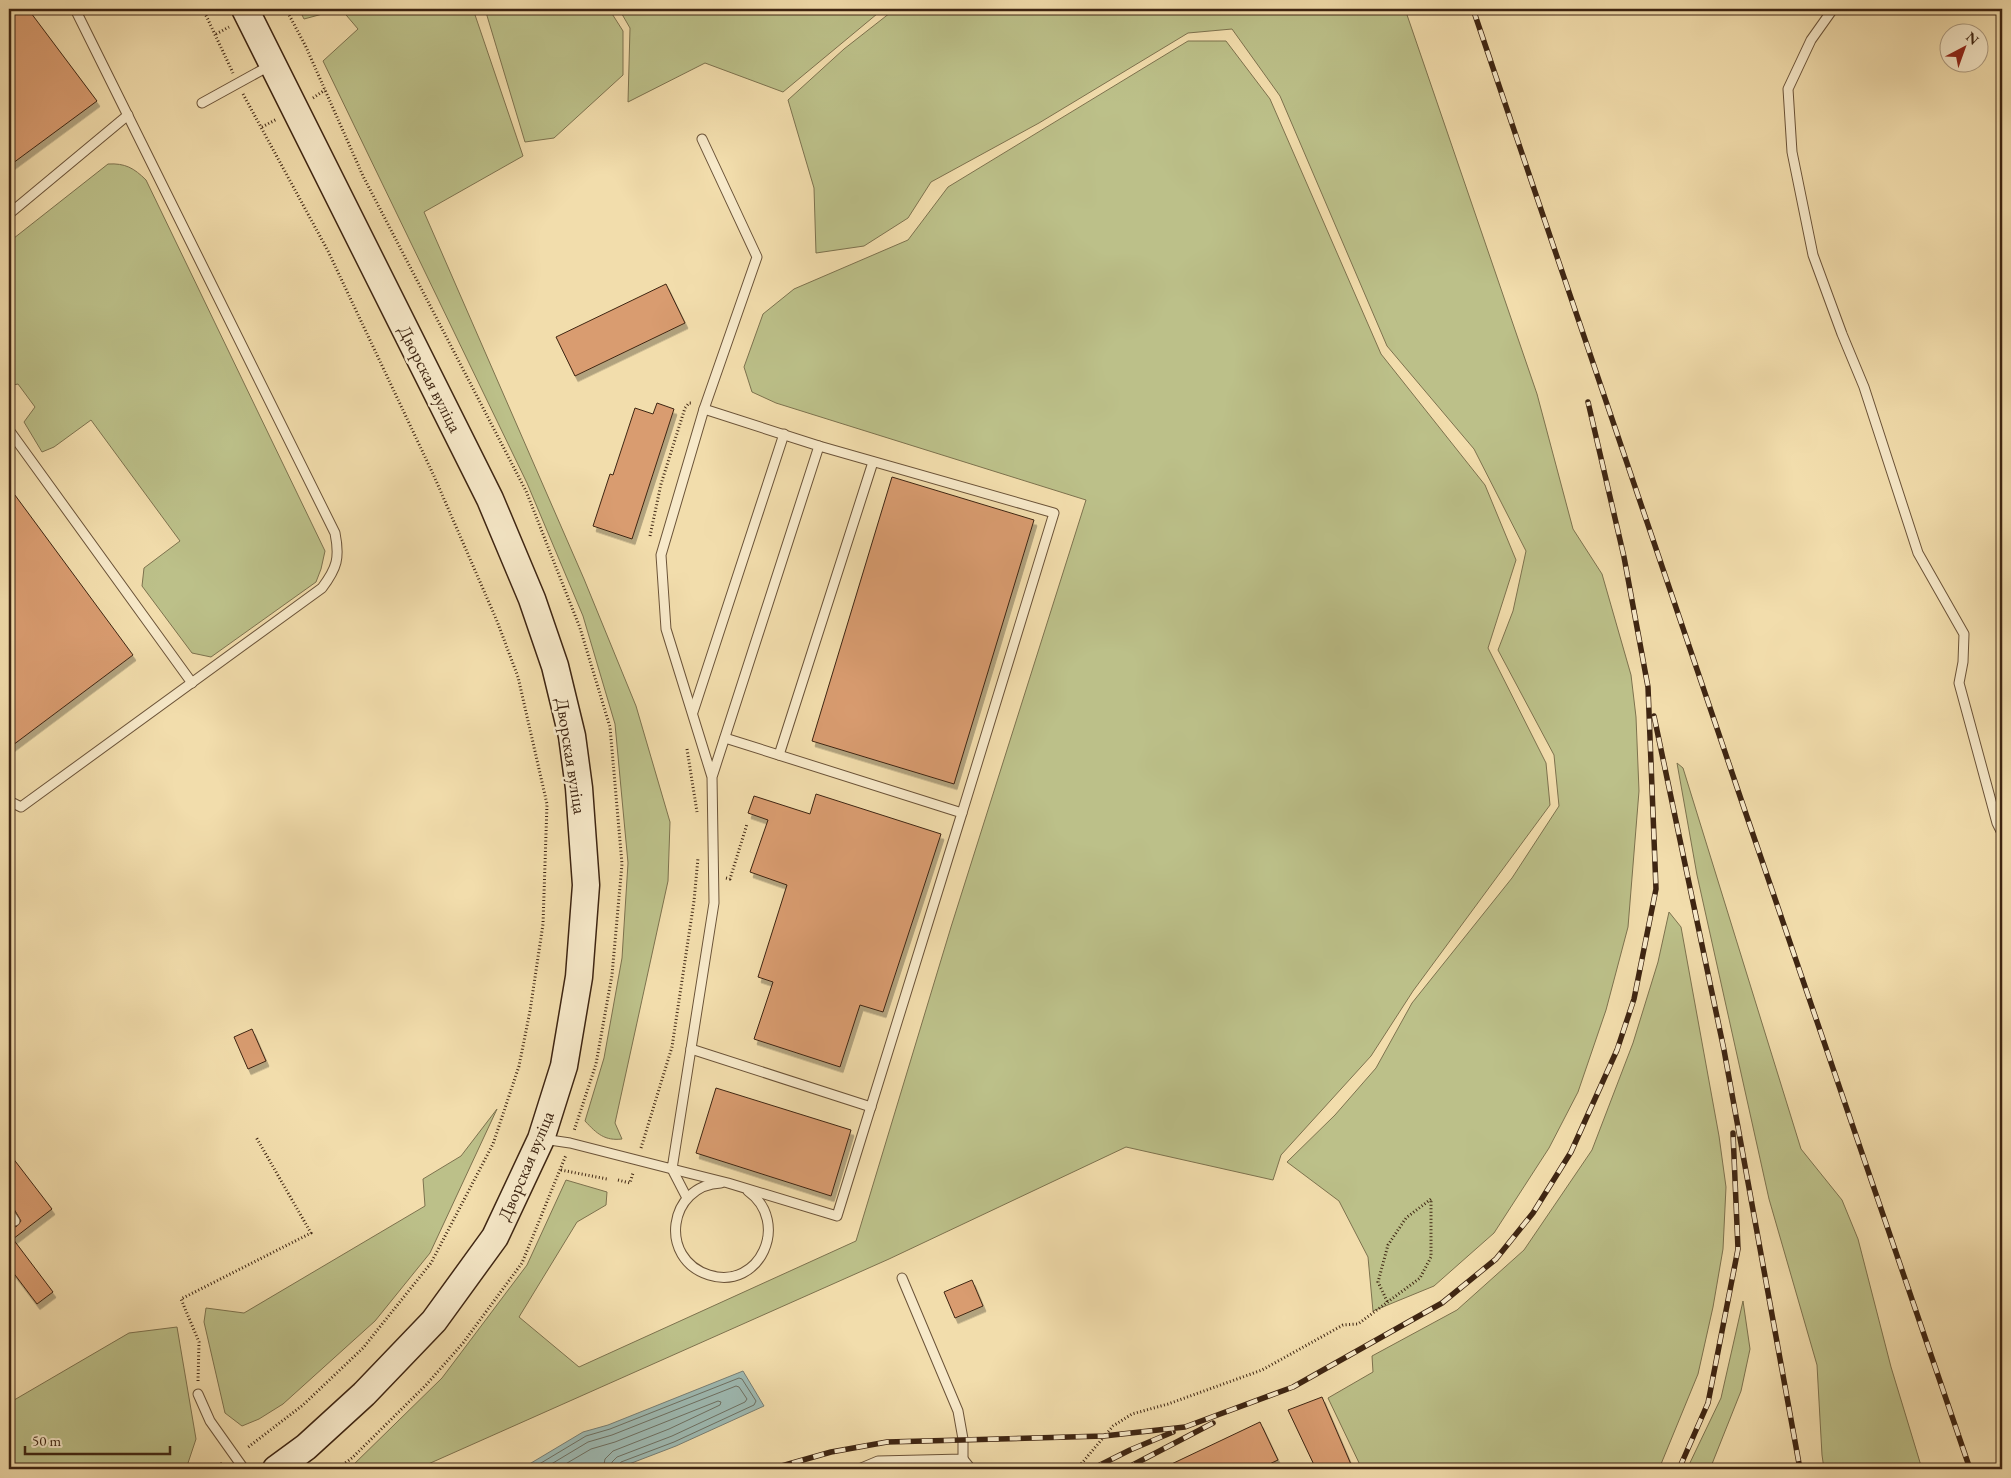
<svg xmlns="http://www.w3.org/2000/svg" width="2011" height="1478" font-family="'EB Garamond',serif">
	<style>
		.green { fill: #bcc089; stroke: #7d724e }
		.water { fill: #9ebab3; stroke: #787e73 }
		.lines { fill: none; stroke-linecap: round; stroke-linejoin: round }
		.shore { stroke: #6e7062; stroke-width: 1 }
		.building { fill: #d99c6f; stroke: #3e2512; filter: url(#shadow) }
		.lane-casing { stroke: #6b5338; stroke-width: 11 }
		.secondary-casing { stroke: #3e2512; stroke-width: 29 }
		.path { stroke: #3e2512; stroke-width: 3; stroke-dasharray: 1 2.5; stroke-linecap: butt }
		.lane { stroke: #f7e9c9; stroke-width: 9 }
		.secondary { stroke: #f7e9c9; stroke-width: 26 }
		.rail-casing { stroke: #3e2512; stroke-width: 5.5 }
		.rail { stroke: #f7e9c9; stroke-width: 4; stroke-dasharray: 11; stroke-linecap: butt }
		.labels { text-anchor: middle; stroke-width: 5; stroke-linejoin: round; paint-order: stroke }
		.street-label { font-size: 18px; fill: #3e2512; stroke: #f7e9c9 }
	</style>
	<defs>
		<filter id="shadow"><feDropShadow dx="3" dy="5.5" stdDeviation="0" flood-color="#0004"/></filter>
	</defs>
	<rect width="100%" height="100%" fill="#f2ddac"/>
	<filter id="stains"><feTurbulence type="fractalNoise" baseFrequency=".004" numOctaves="4"/><feColorMatrix values="0 0 0 0 .2 0 0 0 0 .09 0 0 0 0 .02 0 0 0 .5 -.17"/></filter>
	<radialGradient id="worn" r=".72"><stop offset=".6" stop-color="#630" stop-opacity="0"/><stop offset="1" stop-color="#630" stop-opacity=".3"/></radialGradient>
	<!-- green -->
	<g class="green">
		<path d="M299 9H473L523 156 424 212 584 579 636 706 670 822 668 881 615 1123 622 1139C605 1141 597 1134 585 1121L604 1058 622 958 628 863 615 724 583 616 527 483 323 61 358 29 341 9 304 19Z"/>
		<path d="M485 9H609L623 31V75L554 138 525 142Z"/>
		<path d="M619 9H883L783 92 705 63 628 102 630 28Z"/>
		<path d="M895 9H1405L1537 394 1573 529 1602 574 1631 675 1636 717 1639 791 1628 927 1606 1010 1578 1092 1549 1148 1494 1233 1434 1286 1373 1311 1368 1257 1339 1201 1287 1162 1335 1115 1376 1068 1412 1003 1512 878 1559 806 1554 755 1498 650 1513 611 1526 551 1474 449 1387 346 1280 96 1232 29 1188 33 1039 123 931 182 908 218 864 246 816 253 814 188 788 100 844 49Z"/>
		<path d="M1188 41H1226L1270 99 1381 354 1485 485 1516 560 1488 648 1546 763 1550 805 1413 991 1371 1056 1281 1155 1273 1180 1126 1147 889 1259 417 1469H349L442 1378 527 1265 566 1180 607 1192 606 1205 577 1222 519 1317 579 1367 856 1241 951 927 1086 500 776 403 752 392 744 367 763 314 794 289 908 240 948 187Z"/>
		<path d="M108 164C125 163 134 168 146 180L325 551 321 569 316 582 211 657 192 653 142 586 144 568 180 541 91 420 54 447 42 452 24 422 35 407 18 384 9 386V242Z"/>
		<path d="M1677 763 1683 768 1801 1149 1842 1200 1858 1239 1891 1367 1922 1469H1824L1822 1455 1817 1365 1769 1199 1697 875Z"/>
		<path d="M1669 912 1681 927 1719 1136 1726 1187 1723 1249 1713 1307 1698 1374 1659 1469H1362L1328 1398 1373 1372 1372 1356 1457 1310 1524 1250 1592 1150 1633 1043 1658 962Z"/>
		<path d="M497 1109 430 1253 375 1321 283 1404 259 1419 242 1426 225 1413 204 1322 206 1308 244 1313 425 1206 423 1179 461 1156Z"/>
		<path d="M1743 1301 1750 1349 1741 1391 1710 1469H1687L1721 1398Z"/>
		<path d="M177 1327 196 1439 186 1469H9V1403L129 1333Z"/>
	</g>
	<!-- water -->
	<path class="water" d="M743 1371 764 1406 676 1446 616 1469H521L583 1432 608 1425Z"/>
	<g class="lines">
		<!-- shore -->
		<g class="shore">
			<path d="M531 1469 586 1436 610 1429 739 1378 742 1379 756 1401 754 1405 674 1442 621 1462 617 1469"/>
			<path d="M543 1469 588 1442 612 1435 736 1386 739 1387 747 1399 745 1402 672 1436 617 1457 612 1462 611 1469"/>
			<path d="M557 1469 591 1449 615 1442 718 1401 721 1402 720 1405 669 1429 613 1451 605 1459 603 1469"/>
		</g>
	</g>
	<!-- building -->
	<g class="building">
		<path d="M9 9H28L97 101 9 166Z"/>
		<path d="M666 284 685 323 575 376 556 337Z"/>
		<path d="M657 403 674 409 632 539 593 526 610 474 613 475 635 408 653 414Z"/>
		<path d="M892 477 1034 520 954 784 812 741Z"/>
		<path d="M9 487 133 655 9 748Z"/>
		<path d="M816 794 941 834 883 1012 860 1005 840 1067 754 1039 773 982 758 977 787 885 750 872 768 820 748 813 754 796 810 814Z"/>
		<path d="M252 1029 266 1061 248 1069 234 1037Z"/>
		<path d="M716 1088 851 1130 831 1196 696 1153Z"/>
		<path d="M9 1153 52 1209 13 1239 53 1292 37 1304 9 1267V1223L16 1227 21 1221 14 1209 9 1206Z"/>
		<path d="M972 1280 983 1306 955 1318 944 1292Z"/>
		<path d="M1322 1397 1353 1469H1316L1288 1410Z"/>
		<path d="M1260 1422 1278 1460 1259 1469H1161Z"/>
	</g>
	<g class="lines">
		<defs>
			<g id="lane">
				<path d="M1833 9 1811 40 1788 89 1792 152 1813 255 1842 334 1864 387 1918 553 1964 634 1963 662 1959 683 1997 823 2002 833"/>
				<path d="M202 103 271 65"/>
				<path d="M702 139 757 257 704 409"/>
				<path d="M9 214 128 115"/>
				<path d="M9 430 192 683"/>
				<path d="M819 446 1054 513 962 813"/>
				<path d="M693 712 784 434"/>
				<path d="M779 755 873 462"/>
				<path d="M9 801 21 807 322 588C337 568 340 558 335 533L75 9"/>
				<path d="M691 1049 871 1107"/>
				<path d="M543 1139 570 1143 672 1169 714 903 712 777 666 629 661 555 704 409 819 446 712 777"/>
				<path d="M672 1169 728 1183 837 1216 962 813 725 738"/>
				<path d="M672 1169 687 1198"/>
				<path d="M721 1183C668 1185 658 1259 709 1275 760 1291 791 1222 748 1191"/>
				<path d="M9 1212 15 1221"/>
				<path d="M198 1394 210 1421 244 1469"/>
				<path d="M963 1459 971 1469"/>
				<path d="M859 1469 878 1461 963 1459V1439L958 1411 902 1278"/>
			</g>
			<path id="secondary" d="M245 9 490 499 532 599 555 666 572 736 579 788 586 885 579 977 564 1066 541 1139 495 1237 434 1321 364 1394 306 1447 276 1469"/>
		</defs>
		<!-- lane casing -->
		<use href="#lane" class="lane-casing"/>
		<!-- secondary casing -->
		<use href="#secondary" class="secondary-casing"/>
		<!-- path -->
		<g class="path">
			<path d="M203 9 233 73"/>
			<path d="M286 9 306 47 363 176 526 491 580 628 610 727 622 864 612 975 596 1064 574 1131"/>
			<path d="M216 34 229 27"/>
			<path d="M243 94 328 251 434 476 497 621 518 677 547 804 543 924 530 1011 519 1066 493 1144 431 1263 363 1348 303 1405 247 1448"/>
			<path d="M313 98 325 90"/>
			<path d="M262 127 277 119"/>
			<path d="M650 536 661 484 685 408 689 403H693"/>
			<path d="M687 749 697 812"/>
			<path d="M726 878 730 879 747 824"/>
			<path d="M641 1148 672 1047 694 901 698 858"/>
			<path d="M561 1170 607 1179"/>
			<path d="M618 1180 630 1183 633 1173"/>
			<path d="M198 1381 199 1342 181 1299 311 1233 256 1137"/>
			<path d="M212 1469 224 1462"/>
			<path d="M337 1469 352 1458 426 1385 463 1343 522 1263 566 1155"/>
			<path d="M1072 1469 1082 1463 1113 1426 1132 1414 1168 1404 1262 1370 1343 1325 1358 1324 1420 1278 1431 1257V1199L1406 1218 1388 1245 1378 1282 1388 1303"/>
		</g>
		<!-- lane -->
		<use href="#lane" class="lane"/>
		<!-- secondary -->
		<use href="#secondary" class="secondary"/>
		<defs>
			<g id="rail">
				<path d="M1473 9 1745 811 1970 1469"/>
				<path d="M1654 716 1724 1050 1800 1469"/>
				<path d="M771 1469 831 1452 887 1442 1104 1436 1185 1427 1293 1387 1442 1303 1496 1259 1533 1213 1571 1152 1617 1050 1634 999 1656 889 1648 687 1624 557 1588 402"/>
				<path d="M1092 1469 1130 1450 1173 1432"/>
				<path d="M1125 1469 1213 1423"/>
				<path d="M1679 1469 1708 1403 1738 1249 1733 1133"/>
			</g>
		</defs>
		<!-- rail casing -->
		<use href="#rail" class="rail-casing"/>
		<!-- rail -->
		<use href="#rail" class="rail"/>
	</g>
	<g class="labels">
		<!-- street labels -->
		<g class="street-label">
			<text transform="translate(430 379) rotate(63)" y="6">Дворская вуліца</text>
			<text transform="translate(571 756) rotate(81)" y="6">Дворская вуліца</text>
			<text transform="translate(526 1166) rotate(-67)" y="6">Дворская вуліца</text>
		</g>
	</g>
	<!-- margin -->
	<rect width="2011" height="1478" fill="none" stroke="#f2ddac" stroke-width="30"/>
	<rect x="10" y="10" width="1991" height="1458" fill="none" stroke="#3e2512" stroke-width="2.5"/>
	<rect x="15" y="15" width="1981" height="1448" fill="none" stroke="#3e2512"/>
	<!-- north arrow -->
	<g transform="translate(1964 48) rotate(41)"><circle r="24" fill="#f7e9c9" stroke="#ad9b80"/>
	<path d="M0-4L9 19L0 12L-9 19Z" fill="#8f2418"/>
	<text y="-8" font-size="14" font-weight="bold" text-anchor="middle" fill="#3e2512">N</text>
	</g>
	<!-- scale -->
	<path d="M25 1446v8h145v-8" fill="none" stroke="#3e2512" stroke-width="2.5"/>
	<text x="32" y="1446" font-size="15" fill="#3e2512" stroke="#f7e9c9" stroke-width="4" paint-order="stroke">50 m</text>
	<rect width="100%" height="100%" filter="url(#stains)"/>
	<rect width="100%" height="100%" fill="url(#worn)"/>
</svg>
